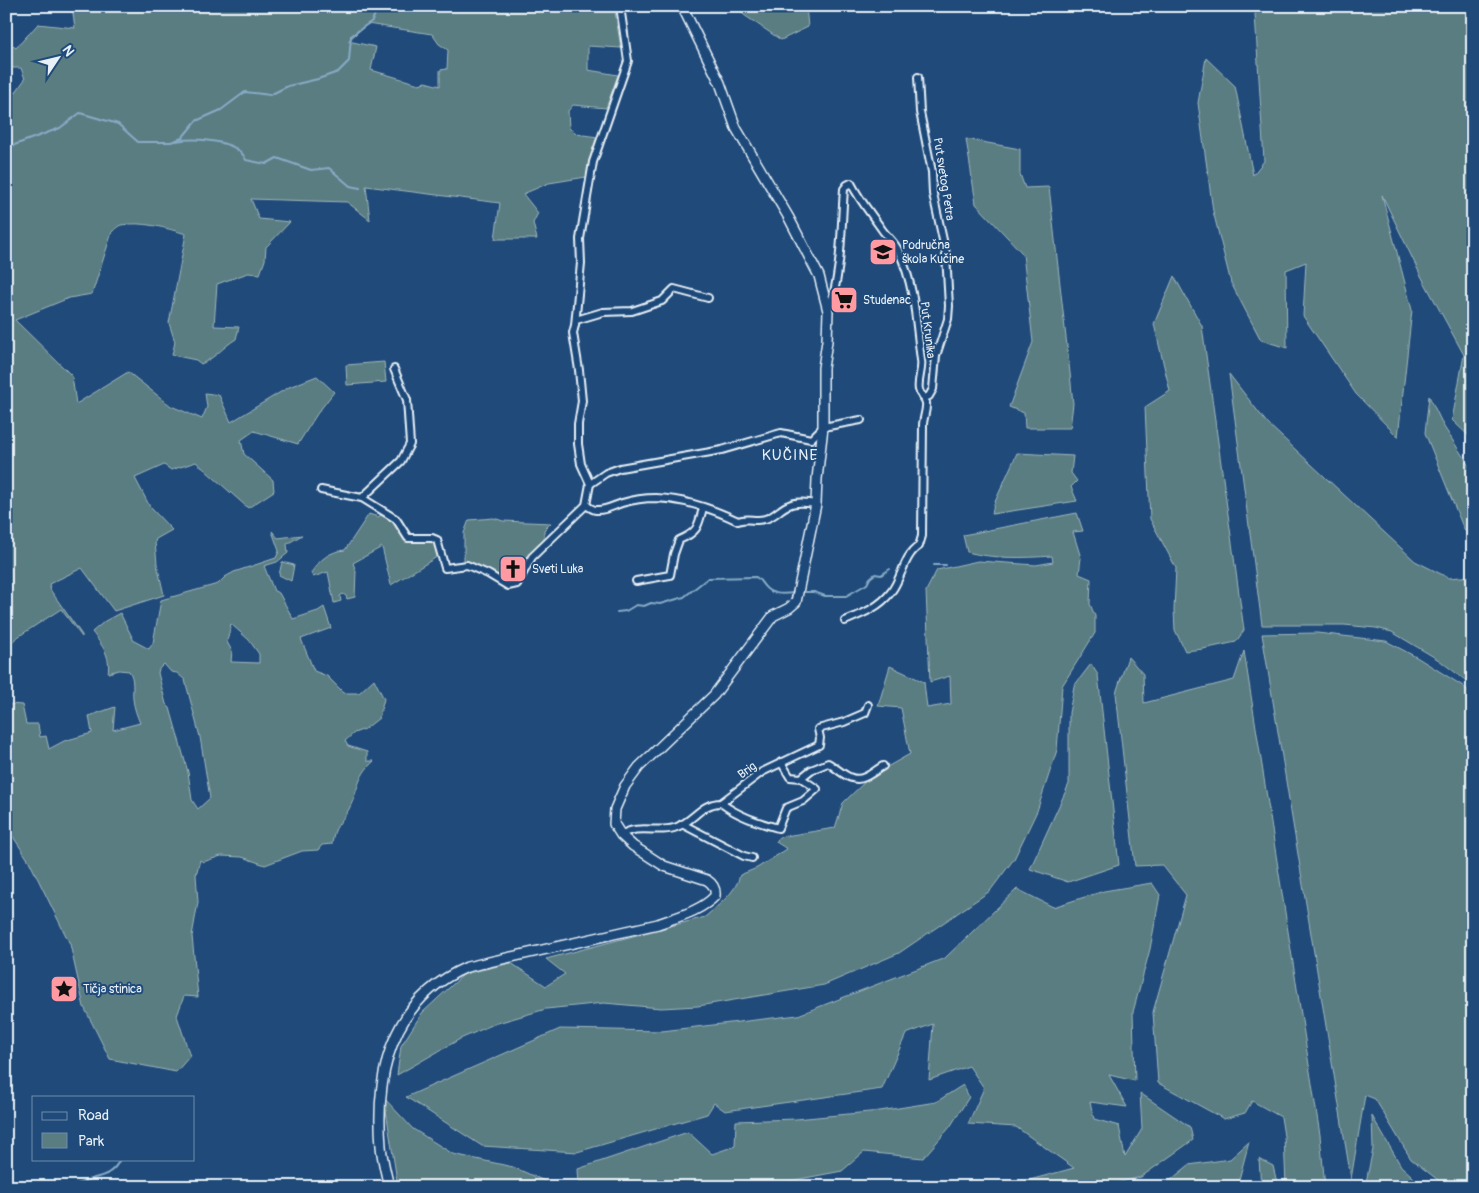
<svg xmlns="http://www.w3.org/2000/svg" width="1479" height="1193" font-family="Pangolin,sans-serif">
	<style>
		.green { fill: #5a7d82; stroke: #a1b7bd; fill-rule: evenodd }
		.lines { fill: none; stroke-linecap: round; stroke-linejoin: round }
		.stream { stroke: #88abc6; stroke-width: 2 }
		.minor-casing { stroke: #e8f1f8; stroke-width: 10 }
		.secondary-casing { stroke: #e8f1f8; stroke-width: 12 }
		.minor { stroke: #1f4a7a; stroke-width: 6 }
		.secondary { stroke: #1f4a7a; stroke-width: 9 }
		.labels { text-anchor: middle; stroke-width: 4; stroke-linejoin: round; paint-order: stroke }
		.street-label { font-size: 12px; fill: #e8f1f8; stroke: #1f4a7a }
		.poi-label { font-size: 12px; fill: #e8f1f8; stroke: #1f4a7a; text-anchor: start }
		.quarter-label { font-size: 15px; letter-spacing: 1px; fill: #e8f1f8; stroke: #1f4a7a }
	</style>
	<rect width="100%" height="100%" fill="#1f4a7a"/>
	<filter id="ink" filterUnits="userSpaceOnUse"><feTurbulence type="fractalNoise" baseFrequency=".02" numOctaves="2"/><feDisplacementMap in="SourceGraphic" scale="10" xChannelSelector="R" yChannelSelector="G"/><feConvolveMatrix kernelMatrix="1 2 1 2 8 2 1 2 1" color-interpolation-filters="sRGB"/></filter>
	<g filter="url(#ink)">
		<!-- green -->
		<g class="green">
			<path d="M72 6H119L139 11V6H614L621 48 588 46V70L618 75 606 108 573 105 568 111 569 128 576 134 598 137 586 177 549 183 523 194 538 213 533 223 537 239H495L500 203 366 186 370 220 347 202 251 199 259 219 290 222 266 247 265 260 260 274 248 273 217 284 214 326 239 327 236 339C223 347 215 358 201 364L196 360 172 355 175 342 169 323 186 234C167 228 141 221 121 225 118 226 115 229 112 232L92 294 69 298 15 320 72 376 76 404 128 372 171 406 202 419 207 407 205 393 219 395 231 422 289 387 317 376 334 392 317 414 298 444 254 431 241 440 244 454 273 480 274 491 248 508 196 462 171 470 164 465 135 478 150 507 172 530 156 539 155 542 157 564 164 595 114 611 82 568 49 584 51 591 82 635V637L61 609 16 638 6 649V106L25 79 21 68H6V42L16 48 38 24 75 28ZM367 24 432 34 439 44 448 50 447 69 440 70V86L425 82 419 84 371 70 376 47 348 41Z"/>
			<path d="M736 6H806L808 27 781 40 744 15Z"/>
			<path d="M1258 6H1473V440L1452 420 1464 355 1420 274 1382 195 1412 310 1398 437 1356 394 1303 316 1306 262 1286 270 1287 348 1261 340 1231 283 1213 211 1198 103 1206 58 1235 86 1253 175 1264 161 1255 14Z"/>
			<path d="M966 139 1020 149V174L1025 188 1049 187 1070 373 1073 404 1070 428H1025L1024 413 1009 407 1033 342 1023 254 976 204Z"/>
			<path d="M1174 276 1202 326 1244 630 1236 642 1203 649 1185 651 1175 630 1174 610 1176 568 1150 519 1145 407 1170 391 1154 324Z"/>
			<path d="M384 362 386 382 347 385 346 365Z"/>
			<path d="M1229 374 1267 423 1415 561 1449 578 1473 576V686L1439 660 1392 632 1376 628 1344 625H1262Z"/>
			<path d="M1429 396 1444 427 1473 472V544L1463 527 1425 433Z"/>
			<path d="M1017 453 1073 456 1071 473 1077 481 1071 487 1077 501 992 514 994 504Z"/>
			<path d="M384 513C389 516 394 519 396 524 400 531 400 536 408 540 416 545 427 537 436 542L440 555 391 585 382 547 353 563 356 571 355 597 347 599 346 596 343 594 340 596 341 601 334 603 328 572 313 577 311 573C319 560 330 551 345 550L369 514 378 517Z"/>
			<path d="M1077 513 1083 531 1073 532 1081 558 1079 574 1091 579 1090 604 1095 616V633L1062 686 1057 750 1037 811 1014 859 990 891 899 953 824 985 698 1006 661 1008 604 1003 546 1009 494 1024 460 1039 397 1075 401 1046 422 1013 464 974 511 963 546 986 565 974 546 959 705 917C718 905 736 893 740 875L757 868 787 849 776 842 779 837 835 828 843 803 871 776 910 754 901 708 878 706 890 666 924 682 927 708 951 704 950 676 930 682 926 591 937 570 978 561 1036 565 1053 562 1052 556C1024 558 994 559 967 552L963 535Z"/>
			<path d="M494 518 503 521 551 523 544 530V538L528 559 515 582 510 584 501 580 497 574 464 560V533L469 520Z"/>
			<path d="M272 531 278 538 302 535 287 544 288 553 277 562 264 566 274 591 279 593 293 619 318 611 324 607 331 628 301 639 314 671 327 676 344 693H359L374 679 384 699 379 718 365 729 354 733 345 741 348 746 367 752V761H374C356 777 359 790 349 809 340 825 334 825 332 844L322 845 318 850 302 851 265 865 242 857 221 856 203 862 200 860 196 875 198 902 192 936 198 997 184 996 177 1016 190 1056 176 1072 110 1059 84 1007 70 944 29 861 6 826V744L11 742 10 704 22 705 26 724H38L40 737 46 736 49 749 64 741 92 733 89 716 115 707 113 730 140 723C137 716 134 708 133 699 132 690 135 679 129 671L119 670 108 673C111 656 102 645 92 632L105 621 120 613 134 641 149 649 153 643 161 600 218 584 225 577 234 572 276 558 279 551ZM231 624 249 640 259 654V663L231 662 232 651 227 642ZM164 664 171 672 177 673 185 680 200 737 210 798 198 809 192 800 188 772 170 708 166 704 158 673 159 669Z"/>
			<path d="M282 562 294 565 291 581 279 575Z"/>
			<path d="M1317 633 1386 641 1418 658 1463 686 1473 695V1187H1447L1411 1159 1375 1099 1365 1095 1351 1179 1262 634Z"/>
			<path d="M1244 651 1320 1135 1325 1187H1286L1284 1136 1281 1117 1252 1101 1245 1113 1224 1119 1158 1083 1153 1012 1186 895 1162 865 1135 866 1116 693 1128 657 1143 674 1144 703 1234 680Z"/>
			<path d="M1091 664 1098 675 1119 865 1068 882 1030 869 1069 784V713L1074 686Z"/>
			<path d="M1152 883 1160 895 1150 949 1133 1012 1135 1081 1109 1075 1127 1107 1090 1102 1094 1119 1119 1126 1125 1157 1142 1129 1140 1093 1190 1127 1193 1140 1141 1177 1101 1187H1010L1011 1185 1074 1168 1016 1127 968 1124 984 1088 969 1066 929 1080 933 1024 906 1034 882 1089 725 1111 714 1103 707 1114 577 1152 482 1146 406 1097 560 1029 662 1031 798 1015 945 958 1017 889 1053 907 1104 891Z"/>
			<path d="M963 1085 969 1097 950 1127 923 1158 864 1152 842 1171 758 1187H579L578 1169 688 1132 712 1154 735 1146 736 1121 796 1119 880 1111 936 1102Z"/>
			<path d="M384 1098 413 1129 453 1154 513 1167 558 1187H398Z"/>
			<path d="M1372 1116 1401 1166 1424 1187H1365L1373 1149Z"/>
			<path d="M1249 1142 1237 1187H1162L1189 1165 1230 1159Z"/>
			<path d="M1259 1159 1273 1166 1278 1187H1261Z"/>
		</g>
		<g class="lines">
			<!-- stream -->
			<g class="stream">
				<path d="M176 141C194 138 238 139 246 160L266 164 277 158 311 170 329 168 350 186 360 188"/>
				<path d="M6 151 9 147 60 128 80 113 118 124 138 142H171L182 138 196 121 221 110 245 92 270 95 288 86 318 79 338 72 349 61 351 36 372 21 375 14 369 10 371 6"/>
				<path d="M934 565H946"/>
				<path d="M803 592H814L825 596H846L867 584 870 578 875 574 881 575 890 569"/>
				<path d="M617 612 626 611 636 605 644 606 651 603 660 604 684 597 708 578 756 577C761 580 762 585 767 589 774 595 785 594 794 593"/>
				<path d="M73 1187C89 1174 110 1182 120 1159"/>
			</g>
			<defs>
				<g id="minor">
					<path d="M620 6 628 61 593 162 580 239 581 263 575 325 573 333 579 370 582 401 578 424V444L581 464 590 484 606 473 620 468 722 450 781 433 811 439 823 427 861 420"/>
					<path d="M918 77 920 112 932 172 933 194 946 254 949 306 948 319 936 356 933 389 929 396 925 398"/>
					<path d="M828 311C842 277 841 227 844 189L847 185 851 183C860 201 872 215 883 231 888 237 896 244 899 252 915 286 916 323 921 360 923 369 917 380 919 390 920 395 925 397 926 403 927 410 923 418 923 425 923 462 922 499 922 536L919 546C904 555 902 578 891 592 880 607 862 614 845 621"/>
					<path d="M576 320 603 312 632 311 662 301 674 289 708 298"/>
					<path d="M321 490 362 498 396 519 408 538H432L437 540 445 568 467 565 488 574 508 586 517 584 532 557 586 505 590 484"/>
					<path d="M362 498 401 461 410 444 407 400 394 369"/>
					<path d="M586 505C589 507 593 510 596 510 605 511 613 506 622 503 632 500 645 498 656 498 684 499 713 509 738 521 748 517 755 522 765 519 776 516 780 508 789 505 797 501 807 503 816 504"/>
					<path d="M636 581 670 575 674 554 679 540C698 532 698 527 703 508"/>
					<path d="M801 778 811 770 828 763C840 770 851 784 865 777 872 774 877 769 883 766"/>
					<path d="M721 803C738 816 757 822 778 828L786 808 803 801 817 789 801 778 790 777 781 762"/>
					<path d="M682 824 744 856 752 858"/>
					<path d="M621 835C637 824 657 833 674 828 693 823 700 803 721 803L762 772 819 745 820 738 818 729 844 722 865 713 868 705"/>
				</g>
				<path id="secondary" d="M389 1187C386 1173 382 1159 381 1146 375 1071 392 1000 467 967L658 924C677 917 701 911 715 896 716 888 713 884 707 880L664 866 633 846 621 835 614 824 615 809 625 786 639 767 714 695 773 616 789 608 796 602 816 504 817 479 823 427V368L827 341 828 311 819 276 789 218 736 128 720 83 682 6"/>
			</defs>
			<!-- minor casing -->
			<use href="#minor" class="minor-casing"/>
			<!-- secondary casing -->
			<use href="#secondary" class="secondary-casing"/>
			<!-- minor -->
			<use href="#minor" class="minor"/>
			<!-- secondary -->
			<use href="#secondary" class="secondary"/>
		</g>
	</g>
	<!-- icons -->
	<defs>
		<symbol id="school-square" viewBox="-11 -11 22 22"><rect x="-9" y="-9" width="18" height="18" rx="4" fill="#ff9aa2" stroke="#1f4a7a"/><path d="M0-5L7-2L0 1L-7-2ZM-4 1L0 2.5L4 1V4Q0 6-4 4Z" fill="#111"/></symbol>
		<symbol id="supermarket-square" viewBox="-11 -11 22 22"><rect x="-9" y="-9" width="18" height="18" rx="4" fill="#ff9aa2" stroke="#1f4a7a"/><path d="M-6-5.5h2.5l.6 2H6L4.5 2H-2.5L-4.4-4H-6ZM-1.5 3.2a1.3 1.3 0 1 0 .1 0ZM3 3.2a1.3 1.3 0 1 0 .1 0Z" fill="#111"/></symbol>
		<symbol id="church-square" viewBox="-11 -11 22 22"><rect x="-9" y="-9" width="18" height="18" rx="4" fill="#ff9aa2" stroke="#1f4a7a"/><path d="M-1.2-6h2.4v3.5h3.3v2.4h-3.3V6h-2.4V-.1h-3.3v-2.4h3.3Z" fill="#111"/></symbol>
		<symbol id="sight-square" viewBox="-11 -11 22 22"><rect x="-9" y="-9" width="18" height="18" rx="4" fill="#ff9aa2" stroke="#1f4a7a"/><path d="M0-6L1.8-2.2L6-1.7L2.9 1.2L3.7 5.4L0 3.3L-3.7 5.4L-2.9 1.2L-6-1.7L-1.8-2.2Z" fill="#111"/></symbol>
	</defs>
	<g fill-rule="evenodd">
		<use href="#school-square" x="867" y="236" width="32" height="32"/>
		<use href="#supermarket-square" x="828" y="284" width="32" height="32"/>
		<use href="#church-square" x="497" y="553" width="32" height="32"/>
		<use href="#sight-square" x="48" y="973" width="32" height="32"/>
	</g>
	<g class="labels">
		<!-- street labels -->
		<g class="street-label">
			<text transform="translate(944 179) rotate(81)" y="4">Put svetog Petra</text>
			<text transform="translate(928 330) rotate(83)" y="4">Put Krunika</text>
			<text transform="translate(747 770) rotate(-36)" y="4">Brig</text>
		</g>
		<!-- poi labels -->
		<g class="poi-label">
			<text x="902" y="249">Područna<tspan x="902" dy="14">škola Kučine</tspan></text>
			<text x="863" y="304">Studenac</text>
			<text x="532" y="573">Sveti Luka</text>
			<text x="83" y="993">Tičja stinica</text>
		</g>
		<!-- quarter labels -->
		<g class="quarter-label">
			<text x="790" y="460">KUČINE</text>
		</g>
	</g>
	<!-- margin -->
	<rect width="1479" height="1193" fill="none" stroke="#1f4a7a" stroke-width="25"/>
	<rect x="12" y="12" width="1454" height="1168" fill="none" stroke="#e8f1f8" stroke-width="2" filter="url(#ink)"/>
	<!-- legend -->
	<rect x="32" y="1096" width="162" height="65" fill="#1f4a7a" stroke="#6f8dac"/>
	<rect x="42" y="1112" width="25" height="8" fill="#1f4a7a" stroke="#6f8dac"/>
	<text x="78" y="1120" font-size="15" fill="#e8f1f8">Road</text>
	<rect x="42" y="1133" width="25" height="15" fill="#5a7d82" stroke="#6f8dac"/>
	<text x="78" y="1146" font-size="15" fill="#e8f1f8">Park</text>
	<!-- north arrow -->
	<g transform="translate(58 58) rotate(55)" stroke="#1f4a7a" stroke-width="4" paint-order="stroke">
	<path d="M0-4L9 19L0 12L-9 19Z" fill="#e8f1f8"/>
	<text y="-8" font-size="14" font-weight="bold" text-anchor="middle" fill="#e8f1f8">N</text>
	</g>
</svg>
